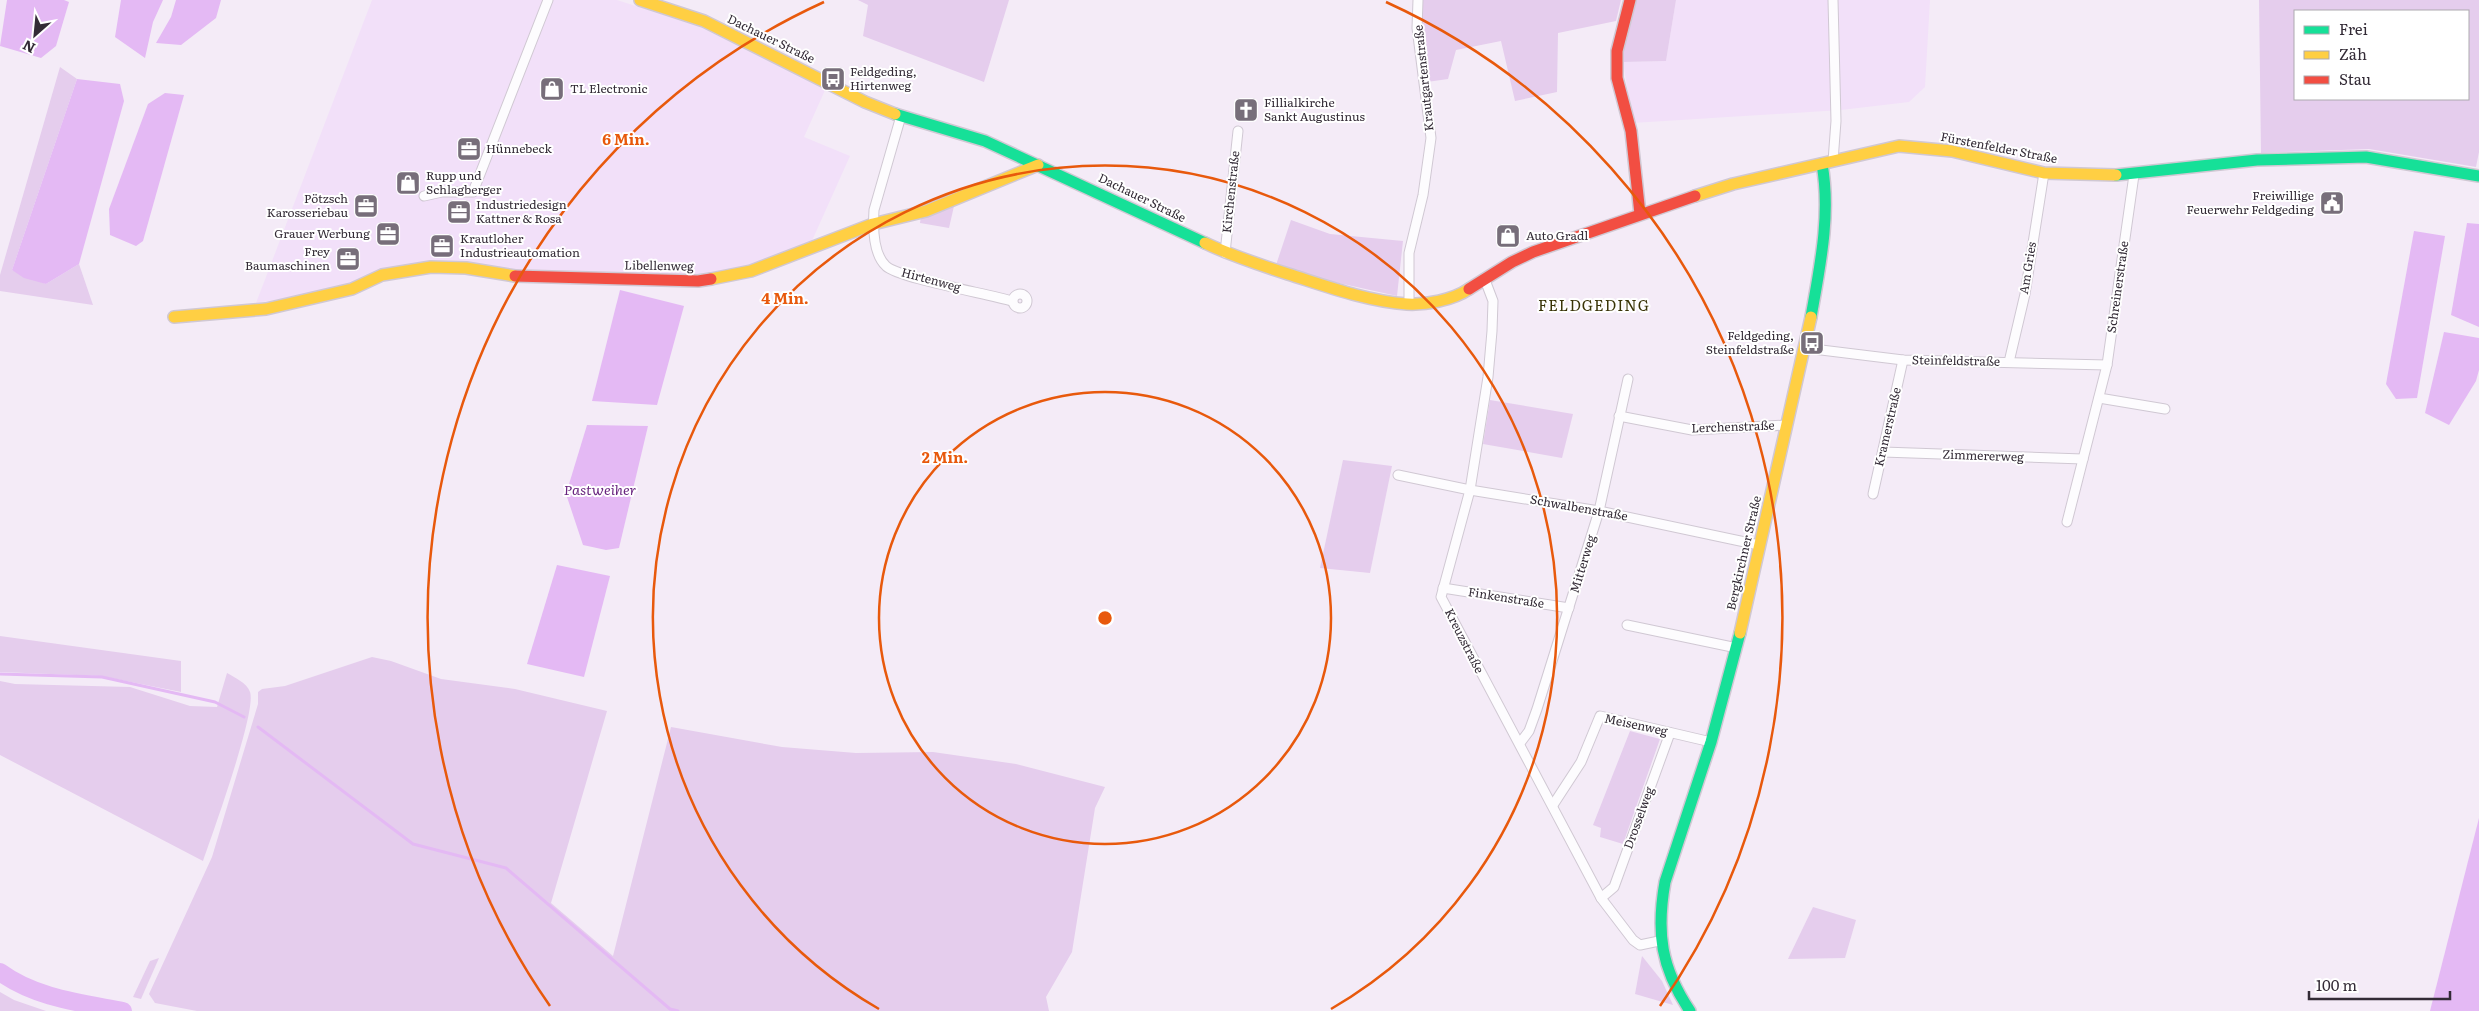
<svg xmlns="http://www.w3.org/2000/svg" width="2479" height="1011" font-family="Literata,serif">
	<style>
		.built { fill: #f2e0f9 }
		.green { fill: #e5cded; fill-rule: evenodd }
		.water { fill: #e4b9f4 }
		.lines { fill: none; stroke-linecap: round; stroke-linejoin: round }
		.stream { stroke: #e4b9f4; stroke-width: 3 }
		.river { stroke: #e4b9f4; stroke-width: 18 }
		.street-casing { stroke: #d0c8d3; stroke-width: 11 }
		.fast-casing { stroke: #d0c8d3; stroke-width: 14 }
		.slow-casing { stroke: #d0c8d3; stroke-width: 14 }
		.jam-casing { stroke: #d0c8d3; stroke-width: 14 }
		.street { stroke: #fdfcfe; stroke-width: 9 }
		.fast { stroke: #16e098; stroke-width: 11 }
		.slow { stroke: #ffcf43; stroke-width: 11 }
		.jam { stroke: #f24e42; stroke-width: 11 }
		.ring { fill: none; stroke: #e8590c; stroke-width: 2.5 }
		.labels { text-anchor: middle; stroke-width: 4; stroke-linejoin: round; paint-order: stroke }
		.street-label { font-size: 12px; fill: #332b36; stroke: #fff }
		.poi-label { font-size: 12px; fill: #332b36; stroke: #fff; text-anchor: start }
		.water-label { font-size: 14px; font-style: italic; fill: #68237e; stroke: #fff }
		.quarter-label { font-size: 15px; letter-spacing: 1px; fill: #393307; stroke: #fff }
		.centre { fill: #e8590c; stroke: #fff; stroke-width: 2.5 }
		.ring-label { font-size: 15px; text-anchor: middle; font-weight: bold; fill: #e8590c; stroke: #fff; stroke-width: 4; stroke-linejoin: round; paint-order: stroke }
	</style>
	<rect width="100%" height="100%" fill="#f4ebf7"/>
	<!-- built -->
	<g class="built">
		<path d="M372 0H617L698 26 826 88 804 137 850 156 811 243 751 270 698 277 504 272 431 265 350 288 256 303Z"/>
		<path d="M1676 0H1930L1925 87 1909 102 1841 110 1633 123 1623 62 1666 61Z"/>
	</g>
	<!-- green -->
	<g class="green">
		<path d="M858 0H1009L984 82 863 36 868 5Z"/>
		<path d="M1418 0H1621L1616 21 1558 33 1557 92 1515 101 1501 41 1456 50 1448 79 1427 82Z"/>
		<path d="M1636 0H1676L1666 61 1623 62 1624 48Z"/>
		<path d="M2259 0H2479V152L2476 167 2369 149 2261 153ZM2295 11H2468V99H2295Z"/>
		<path d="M60 67 77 79 12 270 46 284 79 264 93 305 0 291V275Z"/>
		<path d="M954 206 949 228 920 223 921 216Z"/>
		<path d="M1291 220 1330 234 1403 241 1397 296 1334 282 1276 265Z"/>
		<path d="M1490 400 1573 414 1562 458 1483 444Z"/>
		<path d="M1343 460 1392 466 1370 573 1320 568Z"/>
		<path d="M0 636 181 661V692L101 676 0 672Z"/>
		<path d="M372 657 391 661 441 679 515 689 607 711 551 903 613 956 671 727 782 747 856 753 933 752 1016 764 1105 787 1095 808 1072 952 1046 997 1049 1011H197L155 1003 149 994 212 857 258 704V692L262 689 285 686Z"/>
		<path d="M227 673C234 677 247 683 250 692 257 711 212 835 203 861L0 755V681L15 684 130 687 190 706 217 707Z"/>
		<path d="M1630 731 1660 739 1623 844 1600 837 1601 828 1593 825Z"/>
		<path d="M1813 907 1856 920 1845 958 1788 959Z"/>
		<path d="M1642 956 1662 981 1673 1005 1635 994Z"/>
		<path d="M159 958 141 999 133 997 150 961Z"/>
		<path d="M0 992 14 1000 46 1011H0Z"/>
	</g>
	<!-- water -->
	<g class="water">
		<path d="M7 0H64L69 2 56 46 41 58 0 46Z"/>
		<path d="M121 0H163L153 22 145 58 115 37Z"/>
		<path d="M176 0H221L216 18 181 45 156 43 171 17Z"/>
		<path d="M77 79 120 84 124 101 79 264 46 284 24 278 12 270Z"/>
		<path d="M165 93 184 95 143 241 136 246 110 235 109 209 148 104Z"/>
		<path d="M2467 223 2479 224V327L2451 315Z"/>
		<path d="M2414 231 2445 236 2417 398 2396 399 2386 384Z"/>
		<path d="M620 290 684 306 657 405 592 401Z"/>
		<path d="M2444 332 2479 338V370L2476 381 2449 425 2425 413Z"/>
		<path d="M587 425 648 426 619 548 606 550 583 545 566 494Z"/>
		<path d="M557 565 610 576 584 677 527 664Z"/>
		<path d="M2479 818V1011H2430Z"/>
	</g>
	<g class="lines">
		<!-- stream -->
		<g class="stream">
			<path d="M0 674 102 677 215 702 244 717"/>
			<path d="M258 727 413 844 506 868 670 1009 678 1011"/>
		</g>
		<!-- river -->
		<path class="river" d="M0 972C35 998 82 1003 123 1011"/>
		<defs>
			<g id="street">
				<path d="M1833 0 1836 121 1833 161"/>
				<path d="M901 116 874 210C873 226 873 254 886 266 898 278 989 294 1012 301"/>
				<path d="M424 196 442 192H473L548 0"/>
				<path d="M1225 253 1238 131"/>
				<path d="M1485 280 1493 301 1492 331 1488 377 1470 490 1441 597 1601 898 1633 940 1640 945 1659 941"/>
				<circle cx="1020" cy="301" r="7"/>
				<path d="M1409 304V253L1423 195 1431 138 1417 28 1418 0"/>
				<path d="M1805 348 1903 360 2107 365"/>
				<path d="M2009 362 2025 294 2044 173"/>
				<path d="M2099 398 2165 409"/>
				<path d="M1619 416 1692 430 1787 425"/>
				<path d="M1883 452 2083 459"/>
				<path d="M1398 475 1470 490 1599 511 1759 545"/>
				<path d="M1873 494 1903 360"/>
				<path d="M2067 522 2107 365 2134 175"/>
				<path d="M1443 588 1569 608"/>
				<path d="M1627 625 1737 648"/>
				<path d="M1520 743 1529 731 1537 709 1599 511 1628 379"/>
				<path d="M1553 805 1581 762 1600 716 1711 742"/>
				<path d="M1601 898 1614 887 1670 733"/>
			</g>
			<g id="fast">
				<path d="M895 114 985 141 1205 243"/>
				<path d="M2116 175 2257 160 2366 157 2479 176"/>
				<path d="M1811 317C1820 266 1831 215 1822 164"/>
				<path d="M1690 1011C1661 968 1656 933 1665 882L1711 742 1740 633"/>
			</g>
			<g id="slow">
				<path d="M640 0 704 21 865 102 895 114"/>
				<path d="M1695 196 1733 184 1899 146 1952 151 2044 173 2116 175"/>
				<path d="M1205 243C1232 256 1260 265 1288 274 1326 286 1366 301 1407 304 1426 305 1453 300 1469 289"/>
				<path d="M711 279 751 271 873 224 926 211 1038 165"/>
				<path d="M174 317 266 309 352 289 382 275 431 267 466 268 515 276"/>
				<path d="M1740 633 1811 317"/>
			</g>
			<g id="jam">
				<path d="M1630 0 1617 51V78L1631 131 1640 214"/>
				<path d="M515 276 698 281 711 279"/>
				<path d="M1469 289 1512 262 1533 252 1695 196"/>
			</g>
		</defs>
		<!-- street casing -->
		<use href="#street" class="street-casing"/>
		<!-- fast casing -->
		<use href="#fast" class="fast-casing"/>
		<!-- slow casing -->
		<use href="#slow" class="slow-casing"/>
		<!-- jam casing -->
		<use href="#jam" class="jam-casing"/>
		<!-- street -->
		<use href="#street" class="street"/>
		<!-- fast -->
		<use href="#fast" class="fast"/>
		<!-- slow -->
		<use href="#slow" class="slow"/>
		<!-- jam -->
		<use href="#jam" class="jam"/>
	</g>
	<!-- distance rings -->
	<g class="ring">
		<circle cx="1105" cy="618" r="226"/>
		<path d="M879 1009A452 452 0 1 1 1331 1009"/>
		<path d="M550 1006A677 677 0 0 1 824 2M1386 2A677 677 0 0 1 1660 1006"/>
	</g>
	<!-- icons -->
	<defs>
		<symbol id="bus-square" viewBox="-11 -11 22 22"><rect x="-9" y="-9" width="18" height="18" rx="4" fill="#776e7a" stroke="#fff"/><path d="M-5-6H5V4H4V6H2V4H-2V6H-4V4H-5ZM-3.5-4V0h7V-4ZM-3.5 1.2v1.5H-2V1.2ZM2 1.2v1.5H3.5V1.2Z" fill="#fff"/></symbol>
		<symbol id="shop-square" viewBox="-11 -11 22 22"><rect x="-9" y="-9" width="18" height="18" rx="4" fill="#776e7a" stroke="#fff"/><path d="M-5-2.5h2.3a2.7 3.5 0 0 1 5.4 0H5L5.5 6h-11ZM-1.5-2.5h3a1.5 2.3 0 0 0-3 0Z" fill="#fff"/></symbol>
		<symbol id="church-square" viewBox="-11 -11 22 22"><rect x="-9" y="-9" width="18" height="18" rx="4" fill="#776e7a" stroke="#fff"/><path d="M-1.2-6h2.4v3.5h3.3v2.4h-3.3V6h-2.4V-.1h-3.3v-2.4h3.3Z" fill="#fff"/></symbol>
		<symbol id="office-square" viewBox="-11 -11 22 22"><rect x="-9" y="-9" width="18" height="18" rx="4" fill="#776e7a" stroke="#fff"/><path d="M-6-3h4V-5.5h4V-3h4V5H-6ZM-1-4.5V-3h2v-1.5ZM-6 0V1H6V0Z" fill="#fff"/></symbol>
		<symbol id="civic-square" viewBox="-11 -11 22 22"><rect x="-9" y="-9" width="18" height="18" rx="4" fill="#776e7a" stroke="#fff"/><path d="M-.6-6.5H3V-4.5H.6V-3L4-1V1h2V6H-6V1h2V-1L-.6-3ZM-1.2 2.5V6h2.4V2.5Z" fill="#fff"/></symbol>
	</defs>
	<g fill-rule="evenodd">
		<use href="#bus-square" x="819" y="65" width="28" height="28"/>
		<use href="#shop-square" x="538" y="75" width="28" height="28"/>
		<use href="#church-square" x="1232" y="96" width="28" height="28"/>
		<use href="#office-square" x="455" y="135" width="28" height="28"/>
		<use href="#shop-square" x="394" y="169" width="28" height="28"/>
		<use href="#civic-square" x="2318" y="189" width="28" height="28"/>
		<use href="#office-square" x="352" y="192" width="28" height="28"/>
		<use href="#office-square" x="445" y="198" width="28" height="28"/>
		<use href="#office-square" x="374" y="220" width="28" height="28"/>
		<use href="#shop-square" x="1494" y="222" width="28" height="28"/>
		<use href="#office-square" x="428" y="232" width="28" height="28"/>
		<use href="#office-square" x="334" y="245" width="28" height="28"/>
		<use href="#bus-square" x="1798" y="329" width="28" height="28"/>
	</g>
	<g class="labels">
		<!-- street labels -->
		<g class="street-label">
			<text transform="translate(771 39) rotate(26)" y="4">Dachauer Straße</text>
			<text transform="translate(1424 78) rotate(-96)" y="4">Krautgartenstraße</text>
			<text transform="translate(1999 148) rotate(11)" y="4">Fürstenfelder Straße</text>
			<text transform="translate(1231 192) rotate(-84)" y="4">Kirchenstraße</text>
			<text transform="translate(1142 198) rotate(26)" y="4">Dachauer Straße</text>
			<text transform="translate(659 266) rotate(1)" y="4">Libellenweg</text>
			<text transform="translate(2028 268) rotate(-81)" y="4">Am Gries</text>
			<text transform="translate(931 280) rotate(15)" y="4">Hirtenweg</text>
			<text transform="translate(2118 287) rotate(-82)" y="4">Schreinerstraße</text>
			<text transform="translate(1956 361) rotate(1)" y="4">Steinfeldstraße</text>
			<text transform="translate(1733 427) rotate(-2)" y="4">Lerchenstraße</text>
			<text transform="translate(1888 427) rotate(-77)" y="4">Kramerstraße</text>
			<text transform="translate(1983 456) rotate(2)" y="4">Zimmererweg</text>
			<text transform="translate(1579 508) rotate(10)" y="4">Schwalbenstraße</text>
			<text transform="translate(1744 553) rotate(-77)" y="4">Bergkirchner Straße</text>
			<text transform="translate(1583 564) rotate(-73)" y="4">Mitterweg</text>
			<text transform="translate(1506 598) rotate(9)" y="4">Finkenstraße</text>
			<text transform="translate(1464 641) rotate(63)" y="4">Kreuzstraße</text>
			<text transform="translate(1636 725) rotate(12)" y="4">Meisenweg</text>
			<text transform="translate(1639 818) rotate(-70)" y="4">Drosselweg</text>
		</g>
		<!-- poi labels -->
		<g class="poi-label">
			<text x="850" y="76">Feldgeding,<tspan x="850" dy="14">Hirtenweg</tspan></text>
			<text x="570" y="93">TL Electronic</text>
			<text x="1264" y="107">Fillialkirche<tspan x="1264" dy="14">Sankt Augustinus</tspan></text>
			<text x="486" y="153">Hünnebeck</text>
			<text x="426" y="180">Rupp und<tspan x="426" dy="14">Schlagberger</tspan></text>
			<text x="2314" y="200" text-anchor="end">Freiwillige<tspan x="2314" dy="14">Feuerwehr Feldgeding</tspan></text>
			<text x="348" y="203" text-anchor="end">Pötzsch<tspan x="348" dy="14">Karosseriebau</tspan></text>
			<text x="476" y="209">Industriedesign<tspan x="476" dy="14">Kattner &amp; Rosa</tspan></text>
			<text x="370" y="238" text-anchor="end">Grauer Werbung</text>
			<text x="1526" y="240">Auto Gradl</text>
			<text x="460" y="243">Krautloher<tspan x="460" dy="14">Industrieautomation</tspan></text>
			<text x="330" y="256" text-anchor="end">Frey<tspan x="330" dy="14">Baumaschinen</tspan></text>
			<text x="1794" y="340" text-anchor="end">Feldgeding,<tspan x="1794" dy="14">Steinfeldstraße</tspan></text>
		</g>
		<!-- water labels -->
		<g class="water-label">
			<text x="600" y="495">Pastweiher</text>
		</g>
		<!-- quarter labels -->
		<g class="quarter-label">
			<text x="1594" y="311">FELDGEDING</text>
		</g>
	</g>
	<circle cx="1105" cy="618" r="8" class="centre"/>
	<g class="ring-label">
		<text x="626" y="145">6 Min.</text>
		<text x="785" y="304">4 Min.</text>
		<text x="945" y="463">2 Min.</text>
	</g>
	<!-- legend -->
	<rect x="2294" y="10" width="175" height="90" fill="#ffffff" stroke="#adaaaf"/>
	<rect x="2304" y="26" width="25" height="8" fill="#16e098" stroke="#adaaaf"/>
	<text x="2339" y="35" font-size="15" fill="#332b36">Frei</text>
	<rect x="2304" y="51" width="25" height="8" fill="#ffcf43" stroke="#adaaaf"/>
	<text x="2339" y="60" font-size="15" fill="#332b36">Zäh</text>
	<rect x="2304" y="76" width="25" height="8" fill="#f24e42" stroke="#adaaaf"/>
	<text x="2339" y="85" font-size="15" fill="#332b36">Stau</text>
	<!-- north arrow -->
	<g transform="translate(35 35) rotate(207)" stroke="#ffffff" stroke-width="4" paint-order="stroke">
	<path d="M0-4L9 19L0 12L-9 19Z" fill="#332b36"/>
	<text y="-8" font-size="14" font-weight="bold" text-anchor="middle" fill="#332b36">N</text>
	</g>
	<!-- scale -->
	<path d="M2309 991v8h141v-8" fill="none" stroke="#332b36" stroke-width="2.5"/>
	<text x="2316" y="991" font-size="15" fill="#332b36" stroke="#ffffff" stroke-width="4" paint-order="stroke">100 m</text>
</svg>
